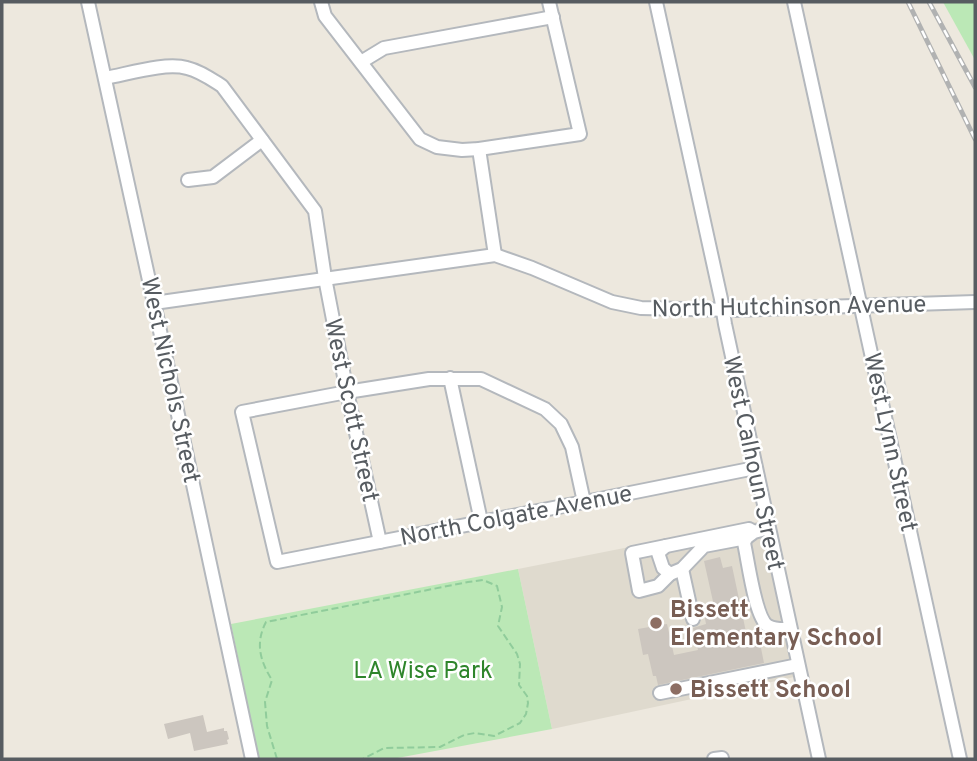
<svg xmlns="http://www.w3.org/2000/svg" width="977" height="761" font-family="Overpass,sans-serif">
	<style>
		.education { fill: #dfdace }
		.green { fill: #bbe8b6 }
		.building { fill: #ccc6bf }
		.lines { fill: none; stroke-linecap: round; stroke-linejoin: round }
		.minor-casing { stroke: #b4b8bd; stroke-width: 16 }
		.path { stroke: #90cc9b; stroke-width: 2; stroke-dasharray: 7 3.5; stroke-linecap: butt }
		.minor { stroke: #fff; stroke-width: 12 }
		.rail-casing { stroke: #b1b2b2; stroke-width: 5 }
		.rail { stroke: #fff; stroke-width: 2.5; stroke-dasharray: 8; stroke-linecap: butt }
		.education-dot { fill: #8d6e63; stroke: #fff; stroke-width: 2.5 }
		.labels { text-anchor: middle; stroke-width: 5; stroke-linejoin: round; paint-order: stroke }
		.street-label { font-size: 24px; fill: #575c61; stroke: #fff }
		.education-label { font-size: 24px; font-weight: bold; fill: #785e54; stroke: #fff; text-anchor: start }
		.park-label { font-size: 24px; fill: #2e852b; stroke: #fff }
	</style>
	<rect width="100%" height="100%" fill="#ede8de"/>
	<!-- education -->
	<path class="education" d="M761 521 794 677 552 729 518 569Z"/>
	<!-- green -->
	<g class="green">
		<path d="M943 2H975V60Z"/>
		<path d="M518 569 552 729 392 759H259L231 624Z"/>
	</g>
	<!-- building -->
	<g class="building">
		<path d="M720 557 723 568 732 566 749 646 760 643 764 663 658 685 656 676H653L648 654 643 655 638 629 667 624 674 655 698 650 693 628 706 624 703 608 714 606 704 561Z"/>
		<path d="M203 715 207 732 224 728V731H227L229 739 227 740 228 744 194 751 190 733 168 739 164 724Z"/>
	</g>
	<g class="lines">
		<defs>
			<g id="minor">
				<path d="M88 2 154 303 252 759"/>
				<path d="M321 2 325 16 420 139 437 147 462 150 479 149 580 134 549 2"/>
				<path d="M656 2 721 299 725 324 819 759"/>
				<path d="M794 2 960 759"/>
				<path d="M361 62 384 48 553 17"/>
				<path d="M105 78C128 74 165 62 187 68 200 71 211 79 222 86L315 211 325 278 347 392 380 542"/>
				<path d="M479 149 495 255"/>
				<path d="M188 180 213 177 262 140"/>
				<path d="M154 303 495 255 532 268 612 302 641 308 733 310 975 302"/>
				<path d="M450 378 481 521"/>
				<path d="M584 502 572 447 561 424 545 409 481 379H429L347 392 242 412 277 562 584 502 590 501 755 468"/>
				<path d="M754 532 749 529 666 546 658 553 663 568 670 574 682 569 704 546 746 538 754 532 768 528"/>
				<path d="M746 538 744 543C748 560 755 618 768 626 775 630 783 629 790 629"/>
				<path d="M666 546 632 553 639 591 658 586 670 574"/>
				<path d="M682 569 693 619"/>
				<path d="M660 693 798 665"/>
				<path d="M714 759 722 758"/>
			</g>
		</defs>
		<!-- minor casing -->
		<use href="#minor" class="minor-casing"/>
		<!-- path -->
		<path class="path" d="M277 759 267 726 265 702 272 680C260 661 255 643 266 622L468 582 483 580 497 586 502 607 498 626 517 654 520 664 519 685 527 696 528 703 526 714 520 723 494 736 475 733 464 735 440 747 384 748 363 759"/>
		<!-- minor -->
		<use href="#minor" class="minor"/>
		<defs>
			<g id="rail">
				<path d="M908 2 975 139"/>
				<path d="M929 2 975 87"/>
			</g>
		</defs>
		<!-- rail casing -->
		<use href="#rail" class="rail-casing"/>
		<!-- rail -->
		<use href="#rail" class="rail"/>
	</g>
	<!-- markers -->
	<g class="education-dot">
		<circle cx="656" cy="623" r="7"/>
		<circle cx="676" cy="689" r="7"/>
	</g>
	<g class="labels">
		<!-- street labels -->
		<g class="street-label">
			<text transform="translate(789 306) rotate(-1)" y="8">North Hutchinson Avenue</text>
			<text transform="translate(171 380) rotate(78)" y="8">West Nichols Street</text>
			<text transform="translate(352 410) rotate(78)" y="8">West Scott Street</text>
			<text transform="translate(891 442) rotate(78)" y="8">West Lynn Street</text>
			<text transform="translate(754 463) rotate(78)" y="8">West Calhoun Street</text>
			<text transform="translate(516 515) rotate(-11)" y="8">North Colgate Avenue</text>
		</g>
		<!-- education labels -->
		<g class="education-label">
			<text x="670" y="617">Bissett<tspan x="670" dy="28">Elementary School</tspan></text>
			<text x="690" y="697">Bissett School</text>
		</g>
		<!-- park labels -->
		<g class="park-label">
			<text x="423" y="678">LA Wise Park</text>
		</g>
	</g>
	<!-- border -->
	<rect width="977" height="761" fill="none" stroke="#575c61" stroke-width="7"/>
</svg>
